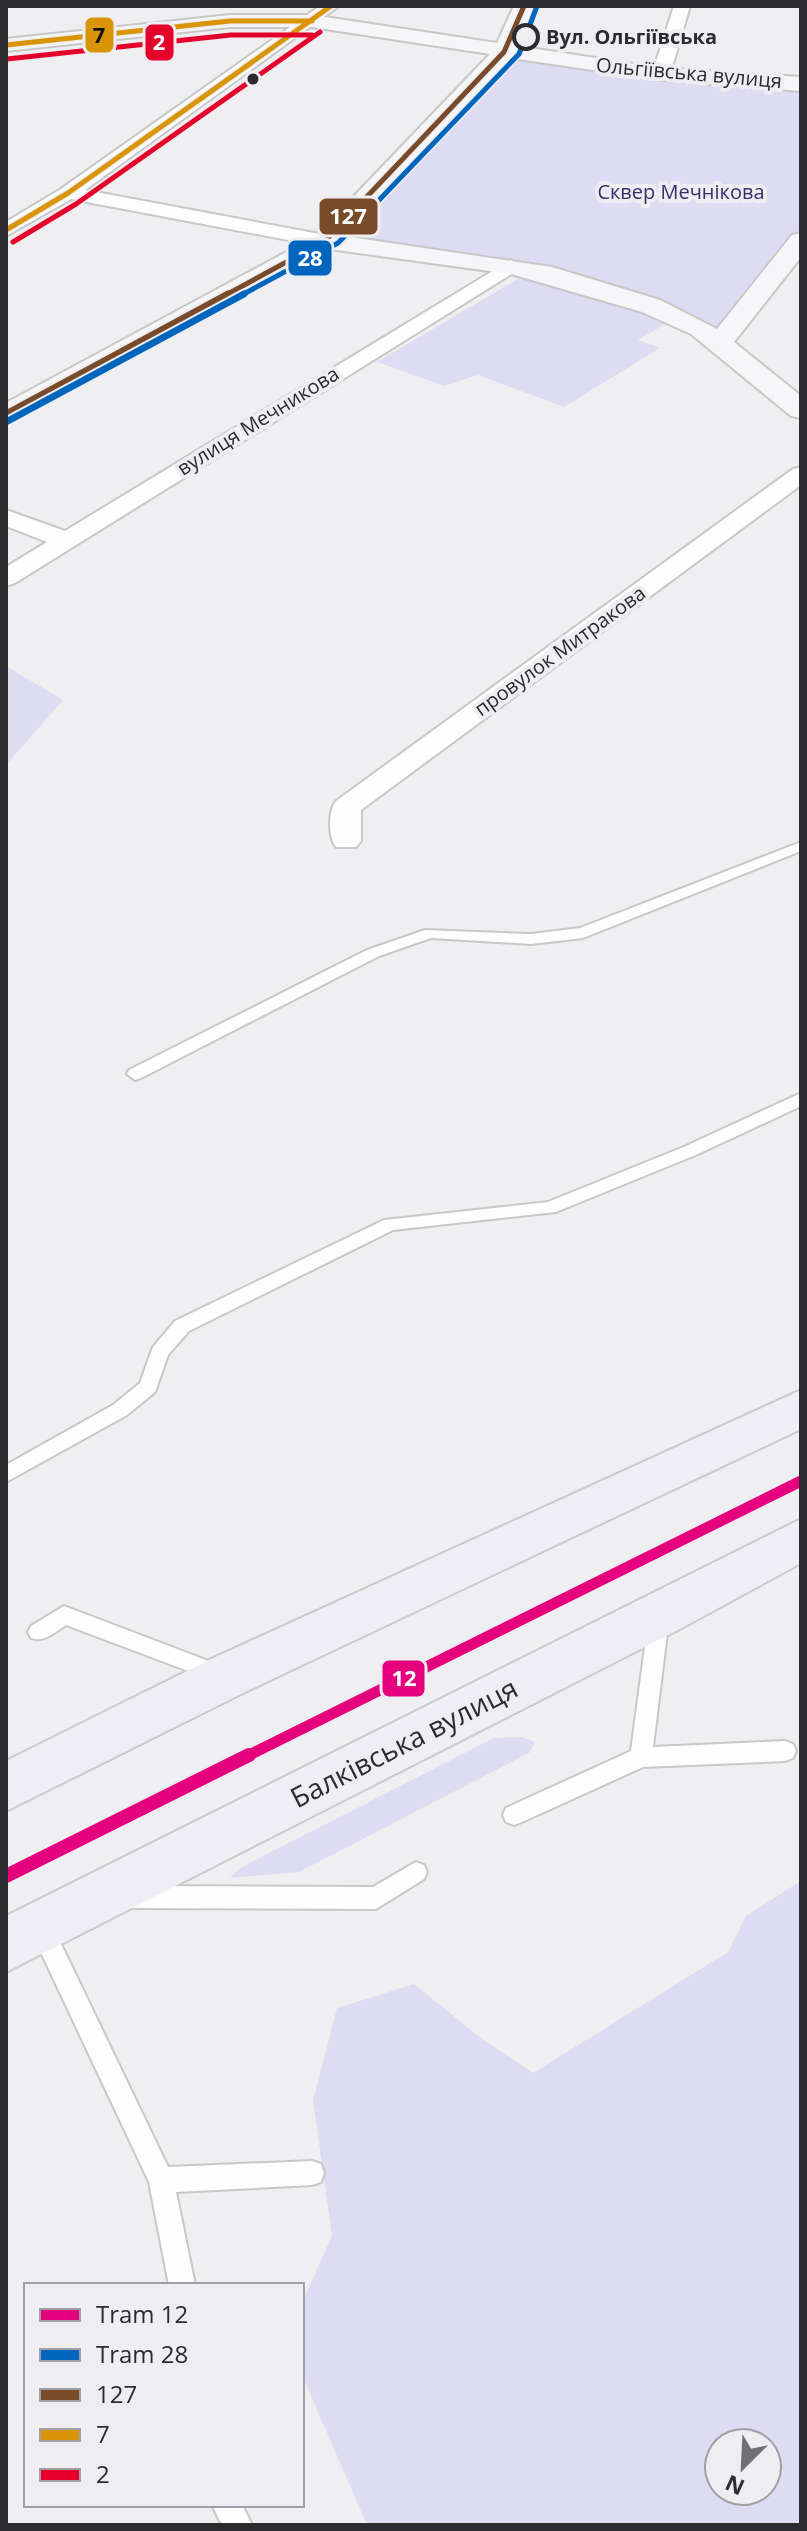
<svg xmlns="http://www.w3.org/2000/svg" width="807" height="2531" font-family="'Open Sans',sans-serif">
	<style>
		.green { fill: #dedcf2; fill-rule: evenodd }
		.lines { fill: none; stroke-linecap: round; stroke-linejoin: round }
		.lane-casing { stroke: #c8c8c9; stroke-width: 4 }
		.street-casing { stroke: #c8c8c9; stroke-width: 4 }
		.secondary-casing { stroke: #c8c8c9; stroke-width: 4 }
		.primary-casing { stroke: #cbcbcc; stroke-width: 4 }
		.lane { fill: #fdfdfd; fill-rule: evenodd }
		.street { fill: #fdfdfd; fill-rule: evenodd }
		.secondary { fill: #f6f6f9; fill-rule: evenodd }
		.primary { fill: #efeef5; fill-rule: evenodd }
		.bus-1-far1-casing { stroke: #eeeef2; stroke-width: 8 }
		.bus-1-casing { stroke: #eeeef2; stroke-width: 11 }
		.bus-2-casing { stroke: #eeeef2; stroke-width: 8 }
		.bus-3-casing { stroke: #eeeef2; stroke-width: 8 }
		.bus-1-far1 { stroke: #7a4b2a; stroke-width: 5 }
		.bus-1 { stroke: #7a4b2a; stroke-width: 7 }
		.bus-2 { stroke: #d99407; stroke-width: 5 }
		.bus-3 { stroke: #e4002b; stroke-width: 5 }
		.tram-1-far1-casing { stroke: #eeeef2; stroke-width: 17 }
		.tram-1-casing { stroke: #eeeef2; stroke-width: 20 }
		.tram-2-far1-casing { stroke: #eeeef2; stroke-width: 8 }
		.tram-2-casing { stroke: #eeeef2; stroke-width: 11 }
		.tram-1-far1 { stroke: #e5007d; stroke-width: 11 }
		.tram-1 { stroke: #e5007d; stroke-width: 14 }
		.tram-2-far1 { stroke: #0065bd; stroke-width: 5 }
		.tram-2 { stroke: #0065bd; stroke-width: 7 }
		.stop-dot { fill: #eeeef2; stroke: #2c2c2e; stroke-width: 4 }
		.bus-dot { fill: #2c2c2e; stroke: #eeeef2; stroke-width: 3 }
		.labels { text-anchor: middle; stroke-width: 8; stroke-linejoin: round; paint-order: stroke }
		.far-stop-label { font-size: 20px; font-weight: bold; fill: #2c2c2e; stroke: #eeeef2; text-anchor: start }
		.far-street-label { font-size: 20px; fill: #2c2c2e; stroke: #eeeef2 }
		.far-park-label { font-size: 20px; fill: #3c2d70; stroke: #eeeef2 }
		.near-street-label { font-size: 28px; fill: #2c2c2e; stroke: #eeeef2 }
		.line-badge { stroke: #eeeef2; stroke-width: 3 }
		.badge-label { font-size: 22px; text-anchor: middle; font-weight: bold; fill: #fff }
		.pale-badge-label { font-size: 22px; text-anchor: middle; font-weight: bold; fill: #111 }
	</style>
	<rect width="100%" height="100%" fill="#efeff1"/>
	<!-- green -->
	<g class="green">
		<path d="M504 52 801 84V240L718 342 552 275 325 241Z"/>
		<path d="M526 274 669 322 638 340 660 348 564 407 478 375 444 386 377 362Z"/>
		<path d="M6 666 63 700 6 765Z"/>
		<path d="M523 1737 535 1742 529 1753 299 1872 230 1878 242 1867 494 1738Z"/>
		<path d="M801 1881V2525H367L302 2375V2302L332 2236 313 2100 337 2008 414 1984 482 2039 533 2073 728 1952 746 1916ZM719 2443H767V2491H719Z"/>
	</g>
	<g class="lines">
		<defs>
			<g id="lane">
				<path d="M801 842V851L583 938 531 944 431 938 379 956 141 1078 135 1080 127 1074 129 1070 367 950 425 930 531 934 580 928Z"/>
				<path d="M801 1093V1106L698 1154 556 1212 393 1230 189 1331 168 1355 155 1392 127 1415 6 1482V1465L113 1405 140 1383 153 1347 175 1321 384 1220 548 1202 686 1146Z"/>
				<path d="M64 1606 227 1668 231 1674 227 1680 220 1683 66 1625C55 1632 44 1643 31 1638L28 1632 31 1626Z"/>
				<path d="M659 1608 666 1611 669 1617 653 1747 785 1741 793 1744 796 1751 793 1758 785 1761 643 1767 522 1822 514 1825 506 1822 503 1815 506 1808 631 1751 649 1617 652 1611Z"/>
				<path d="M416 1862 424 1865 427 1872 424 1879 376 1909 133 1908 125 1905 122 1897 125 1889 133 1886 373 1887Z"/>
				<path d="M42 1918 50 1921 168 2167 312 2161 321 2164 324 2173 321 2182 312 2185 176 2192 195 2285H169L149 2182 30 1929 34 1921Z"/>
				<path d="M212 2505H242L252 2525H222Z"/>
			</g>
			<g id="street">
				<path d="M320 6H339L85 190 325 235 335 241 332 245 325 247 71 199 6 236V222L61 189Z"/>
				<path d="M674 6H690L670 74 661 79 652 74Z"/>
				<path d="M511 260 521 266 518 270 15 583 6 586V567L47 542 6 526V510L65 531Z"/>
				<path d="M801 467V485L361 810V841L356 847H336C328 837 328 811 336 801L793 469Z"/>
			</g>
			<path id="secondary" d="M514 6H534L517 46 661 68 801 77V91L661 80 511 58 343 236 552 267 660 300 717 329 792 235 801 233V257L734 342 801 396V418L791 416 691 334 642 312 511 274 329 249 6 422V403L316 236 490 54 312 27H230L6 51V39L230 15H312L497 43Z"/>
			<g id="primary">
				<path d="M801 1390V1429L245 1692 6 1811V1761L209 1660Z"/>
				<path d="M801 1519V1563L678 1630 6 1972V1916Z"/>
			</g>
		</defs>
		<!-- lane casing -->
		<use href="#lane" class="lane-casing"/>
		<!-- street casing -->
		<use href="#street" class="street-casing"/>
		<!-- secondary casing -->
		<use href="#secondary" class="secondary-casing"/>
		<!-- primary casing -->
		<use href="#primary" class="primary-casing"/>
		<!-- lane -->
		<use href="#lane" class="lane"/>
		<!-- street -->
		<use href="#street" class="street"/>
		<!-- secondary -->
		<use href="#secondary" class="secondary"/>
		<!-- primary -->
		<use href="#primary" class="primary"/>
		<defs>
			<path id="bus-1-far1" d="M224 296 325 241 504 52 524 6"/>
			<path id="bus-1" d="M6 414 228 294"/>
			<g id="bus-2">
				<path d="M6 45 230 21H312"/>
				<path d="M6 230 68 193 331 6"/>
			</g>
			<g id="bus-3">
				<path d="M7 59 231 35H312"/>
				<path d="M13 242 76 204 320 32"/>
			</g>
		</defs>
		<!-- bus-1-far1 casing -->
		<use href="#bus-1-far1" class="bus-1-far1-casing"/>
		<!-- bus-1 casing -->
		<use href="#bus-1" class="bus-1-casing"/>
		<!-- bus-2 casing -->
		<use href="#bus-2" class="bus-2-casing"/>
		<!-- bus-3 casing -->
		<use href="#bus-3" class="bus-3-casing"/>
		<!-- bus-1-far1 -->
		<use href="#bus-1-far1" class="bus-1-far1"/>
		<!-- bus-1 -->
		<use href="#bus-1" class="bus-1"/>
		<!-- bus-2 -->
		<use href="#bus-2" class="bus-2"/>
		<!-- bus-3 -->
		<use href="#bus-3" class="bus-3"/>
		<defs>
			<path id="tram-1-far1" d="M245 1757 801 1481"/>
			<path id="tram-1" d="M6 1876 249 1755"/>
			<path id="tram-2-far1" d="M240 296 338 243 519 54 537 6"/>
			<path id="tram-2" d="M6 422 244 294"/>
		</defs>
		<!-- tram-1-far1 casing -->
		<use href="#tram-1-far1" class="tram-1-far1-casing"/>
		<!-- tram-1 casing -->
		<use href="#tram-1" class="tram-1-casing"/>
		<!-- tram-2-far1 casing -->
		<use href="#tram-2-far1" class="tram-2-far1-casing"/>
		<!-- tram-2 casing -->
		<use href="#tram-2" class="tram-2-casing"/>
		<!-- tram-1-far1 -->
		<use href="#tram-1-far1" class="tram-1-far1"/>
		<!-- tram-1 -->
		<use href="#tram-1" class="tram-1"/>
		<!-- tram-2-far1 -->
		<use href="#tram-2-far1" class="tram-2-far1"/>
		<!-- tram-2 -->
		<use href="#tram-2" class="tram-2"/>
	</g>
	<!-- markers -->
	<circle class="stop-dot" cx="526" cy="37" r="12"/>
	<circle class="bus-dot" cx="253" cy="79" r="7"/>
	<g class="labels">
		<!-- far-stop labels -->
		<g class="far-stop-label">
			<text x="546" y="44">Вул. Ольгіївська</text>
		</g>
		<!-- far-street labels -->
		<g class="far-street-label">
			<text transform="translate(689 73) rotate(5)" y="7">Ольгіївська вулиця</text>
			<text transform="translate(258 421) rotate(-32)" y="7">вулиця Мечникова</text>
			<text transform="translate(560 651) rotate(-36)" y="7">провулок Митракова</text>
		</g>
		<!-- far-park labels -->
		<g class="far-park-label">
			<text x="681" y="199">Сквер Мечнікова</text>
		</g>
		<!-- near-street labels -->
		<g class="near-street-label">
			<text transform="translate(404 1743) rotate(-27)" y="10">Балківська вулиця</text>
		</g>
	</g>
	<g class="line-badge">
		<rect x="84" y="16" width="31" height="38" rx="8" fill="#d99407"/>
		<rect x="144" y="23" width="31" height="39" rx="8" fill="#e4002b"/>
		<rect x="318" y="197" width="61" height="39" rx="8" fill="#7a4b2a"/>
		<rect x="287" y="239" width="46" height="38" rx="8" fill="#0065bd"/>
		<rect x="381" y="1659" width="45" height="39" rx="8" fill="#e5007d"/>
	</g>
	<g class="badge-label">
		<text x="159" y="50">2</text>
		<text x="348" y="224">127</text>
		<text x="310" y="266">28</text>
		<text x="404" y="1686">12</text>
	</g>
	<g class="pale-badge-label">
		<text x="99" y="43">7</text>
	</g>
	<!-- border -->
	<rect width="807" height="2531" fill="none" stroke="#2c2c2e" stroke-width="16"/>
	<!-- legend -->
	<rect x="24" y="2283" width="280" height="224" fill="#eeeef2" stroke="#a0a0a4" stroke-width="2"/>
	<rect x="40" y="2309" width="40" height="12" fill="#e5007d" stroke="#a0a0a4" stroke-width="2"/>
	<text x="96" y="2323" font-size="24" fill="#2c2c2e">Tram 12</text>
	<rect x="40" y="2349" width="40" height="12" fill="#0065bd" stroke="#a0a0a4" stroke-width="2"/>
	<text x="96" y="2363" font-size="24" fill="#2c2c2e">Tram 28</text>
	<rect x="40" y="2389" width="40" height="12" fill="#7a4b2a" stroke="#a0a0a4" stroke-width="2"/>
	<text x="96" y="2403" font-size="24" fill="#2c2c2e">127</text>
	<rect x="40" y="2429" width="40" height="12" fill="#d99407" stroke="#a0a0a4" stroke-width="2"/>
	<text x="96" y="2443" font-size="24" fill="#2c2c2e">7</text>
	<rect x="40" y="2469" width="40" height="12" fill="#e4002b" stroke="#a0a0a4" stroke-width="2"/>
	<text x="96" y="2483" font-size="24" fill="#2c2c2e">2</text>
	<!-- north arrow -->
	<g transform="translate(743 2467) rotate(204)"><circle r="38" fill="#eeeef2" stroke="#a0a0a4" stroke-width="2"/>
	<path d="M0-6L14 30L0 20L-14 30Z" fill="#707072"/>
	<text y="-12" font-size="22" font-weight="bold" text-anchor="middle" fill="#2c2c2e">N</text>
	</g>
</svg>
